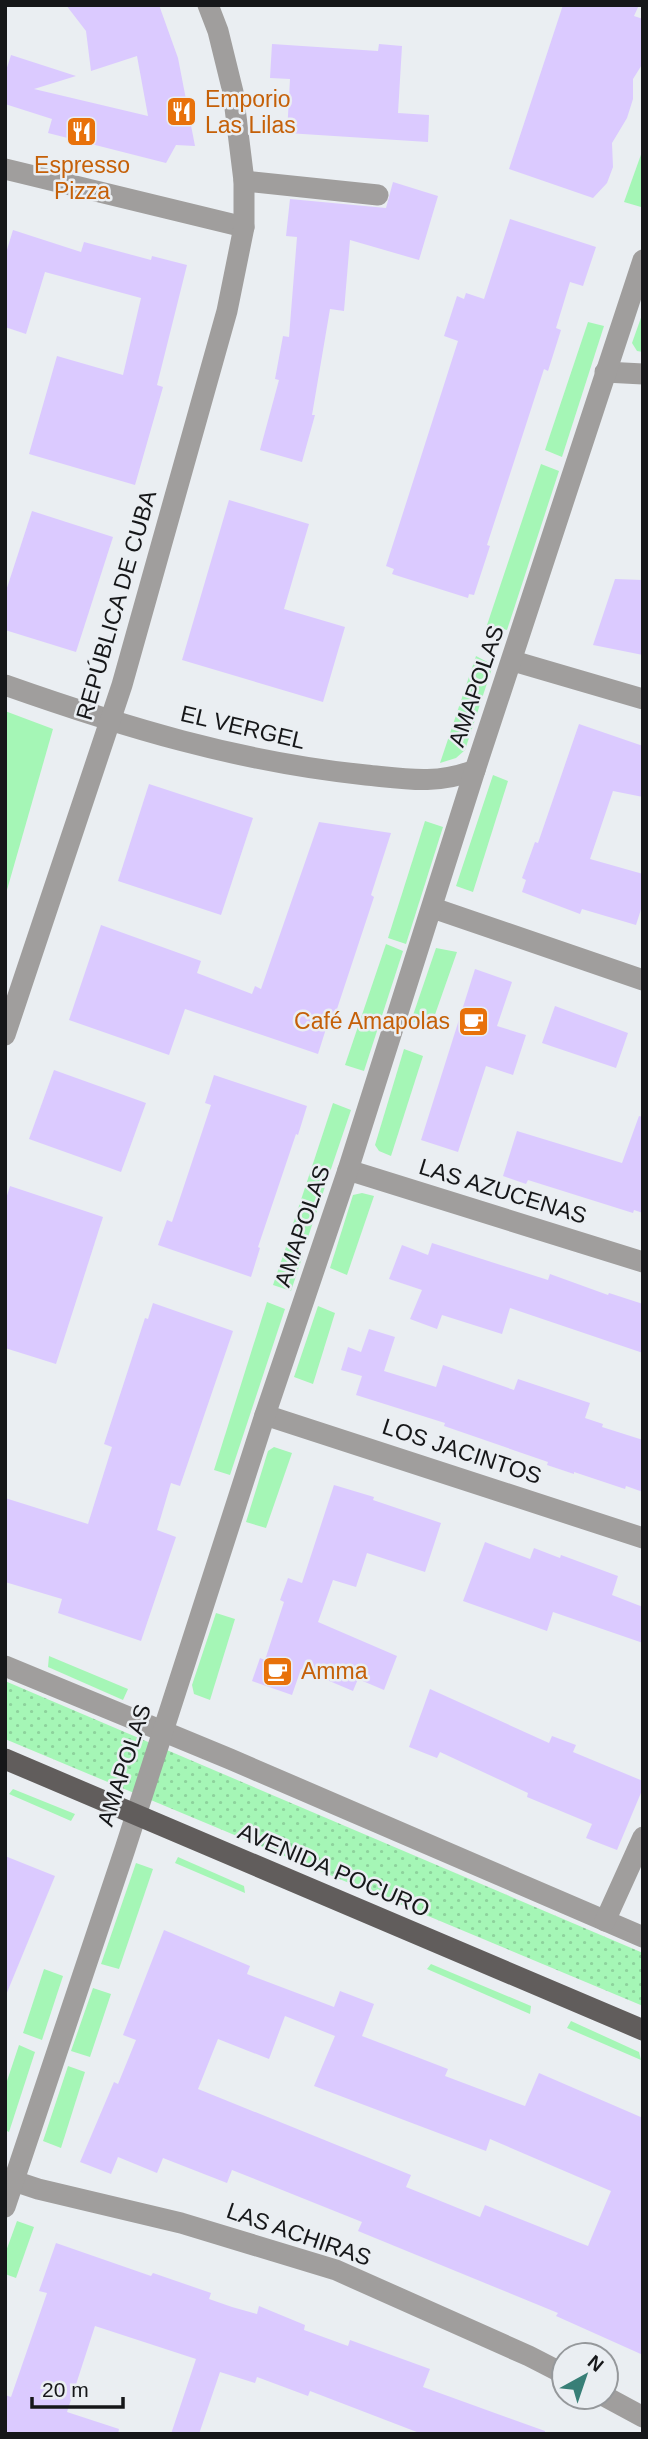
<svg xmlns="http://www.w3.org/2000/svg" width="648" height="2439" font-family="Helvetica,sans-serif">
	<style>
		.green { fill: #a5f6b6 }
		.park { fill: url(#park-dots) }
		.building { fill: #dbcaff; fill-rule: evenodd }
		.lines { fill: none; stroke-linecap: round; stroke-linejoin: round }
		.minor { stroke: #a09e9d; stroke-width: 21 }
		.major { stroke: #615d5c; stroke-width: 21 }
		.labels { text-anchor: middle; stroke-width: 5; stroke-linejoin: round; paint-order: stroke }
		.food-label { font-size: 23px; fill: #c56008; stroke: #eaeef2; text-anchor: start }
		.street-label { font-size: 23px; fill: #161719; stroke: #eaeef2 }
	</style>
	<defs>
		<pattern id="park-dots" width="8" height="8" patternUnits="userSpaceOnUse" patternTransform="scale(1.75)"><rect width="8" height="8" fill="#a5f6b6"/><path d="M2 2h.1M6 6h.1" fill="none" stroke="#8dd29c" stroke-width="1.8" stroke-linecap="round"/></pattern>
	</defs>
	<rect width="100%" height="100%" fill="#eaeef2"/>
	<!-- green -->
	<g class="green">
		<path d="M643 149V202L641 207 624 202Z"/>
		<path d="M643 312V352L637 351 632 343Z"/>
		<path d="M588 322 604 326 562 457 545 450Z"/>
		<path d="M541 464 559 471 507 630 487 625Z"/>
		<path d="M476 656 493 665 465 750 456 758 440 763Z"/>
		<path d="M5 711 53 729 5 897Z"/>
		<path d="M493 775 508 781 473 892 456 886Z"/>
		<path d="M425 821 443 827 406 944 388 938Z"/>
		<path d="M386 944 403 951 364 1071 345 1065Z"/>
		<path d="M436 948 457 952 431 1026 411 1021Z"/>
		<path d="M404 1049 423 1056 391 1156 379 1151 375 1145Z"/>
		<path d="M333 1103 351 1110 308 1237 291 1230Z"/>
		<path d="M362 1193 374 1196 347 1275 330 1268 353 1195Z"/>
		<path d="M286 1247 303 1255 291 1291 273 1285Z"/>
		<path d="M267 1302 285 1309 230 1475 214 1470Z"/>
		<path d="M318 1306 335 1313 313 1384 294 1377Z"/>
		<path d="M274 1447 292 1453 266 1528 246 1522 268 1451Z"/>
		<path d="M216 1613 235 1619 210 1700 194 1694 192 1685Z"/>
		<path d="M49 1656 128 1689 123 1700 48 1667Z"/>
		<path d="M13 1789 75 1814 71 1821 9 1794Z"/>
		<path d="M178 1857 244 1886 245 1893 175 1863Z"/>
		<path d="M136 1863 153 1869 119 1969 101 1964Z"/>
		<path d="M431 1964 531 2006 530 2014 427 1969Z"/>
		<path d="M44 1969 63 1976 42 2040 23 2033Z"/>
		<path d="M93 1988 111 1994 90 2057 71 2051Z"/>
		<path d="M571 2021 639 2052 641 2060 567 2028Z"/>
		<path d="M19 2045 35 2052 9 2132 5 2130V2087Z"/>
		<path d="M68 2066 85 2072 61 2148 43 2141Z"/>
		<path d="M17 2221 34 2227 16 2278 5 2274V2254Z"/>
	</g>
	<!-- park -->
	<path class="park" d="M5 1681 643 1953V2006L5 1739Z"/>
	<!-- building -->
	<g class="building">
		<path d="M66 5H159L178 58 195 146 176 145 166 163 48 133 52 119 5 104V74L11 55 76 76 34 89 148 116 137 56 91 71 86 31Z"/>
		<path d="M563 5H639L634 16 643 19V63L633 79V99L627 118 612 143 613 167 607 183 593 198 509 169Z"/>
		<path d="M272 44 378 51 379 44 402 46 398 113 429 115 428 142 287 133 290 79 270 78Z"/>
		<path d="M393 182 438 196 419 260 350 240 344 311 330 309 312 415H315L302 462 260 450 279 380 275 379 283 336 289 337 297 237 286 236 290 199 386 208Z"/>
		<path d="M510 219 596 247 583 286 570 282 556 328 561 330 548 371 544 369 487 545 490 546 474 595 469 594 468 598 392 574 394 569 386 566 458 341 444 336 457 296 464 299 466 293 484 299Z"/>
		<path d="M13 230 81 252 84 242 151 260 152 256 187 265 157 385 163 387 135 485 29 454 57 356 123 375 141 298 45 272 26 334 5 327V256Z"/>
		<path d="M229 500 309 524 284 609 345 627 323 702 182 660Z"/>
		<path d="M32 511 113 537 76 652 5 630V594Z"/>
		<path d="M615 579 643 580V655L593 645Z"/>
		<path d="M579 724 643 746V797L613 791 590 859 643 874V903L636 925 582 909 580 914 522 892 526 880 522 878 535 842 538 843Z"/>
		<path d="M149 784 253 818 221 915 118 881Z"/>
		<path d="M319 822 391 833 371 895 374 897 335 1015 331 1013 318 1054 185 1009 169 1055 69 1020 101 925 201 961 197 973 252 994 255 986 261 989Z"/>
		<path d="M475 969 512 982 497 1026 526 1035 513 1075 486 1066 458 1152 421 1140Z"/>
		<path d="M555 1006 628 1033 616 1068 542 1043Z"/>
		<path d="M54 1070 146 1103 121 1172 29 1139Z"/>
		<path d="M214 1075 307 1106 298 1135 296 1134 258 1247 260 1248 251 1277 158 1245 167 1220 172 1222 211 1105 205 1103Z"/>
		<path d="M639 1116 643 1117V1213L634 1210 633 1213 528 1180 526 1184 503 1176 517 1131 622 1163Z"/>
		<path d="M10 1186 103 1217 56 1364 5 1348V1202Z"/>
		<path d="M432 1243 548 1280 550 1274 608 1295 609 1293 643 1304V1353L510 1308 502 1334 442 1315 437 1329 410 1319 422 1290 389 1279 402 1245 428 1255Z"/>
		<path d="M153 1303 233 1331 180 1486 171 1483 157 1530 176 1537 141 1641 58 1613 62 1599 5 1582V1498L88 1524 112 1447 104 1444 145 1318 148 1319Z"/>
		<path d="M369 1329 395 1337 384 1371 436 1387 443 1365 514 1390 518 1379 590 1403 585 1418 603 1424 602 1427 643 1440V1492L626 1486 625 1489 574 1472V1474L547 1465 548 1462 444 1426 445 1423 356 1395 362 1376 341 1370 348 1347 361 1352Z"/>
		<path d="M334 1485 374 1497 373 1500 441 1523 425 1572 367 1553 356 1587 333 1580 318 1622 397 1656 384 1690 358 1679 353 1691 301 1669 292 1695 252 1681 260 1658 265 1660 284 1602 280 1600 288 1578 302 1583Z"/>
		<path d="M485 1542 530 1559 534 1548 560 1558 561 1555 618 1576 612 1595 643 1607V1643L553 1612 547 1631 463 1601Z"/>
		<path d="M430 1689 549 1743 552 1736 576 1745 573 1752 643 1781V1788L617 1850 586 1838 592 1824 527 1797 528 1793 440 1752 437 1758 409 1747Z"/>
		<path d="M5 1856 55 1876 6 1995H5Z"/>
		<path d="M164 1930 250 1966 247 1974 334 2007 340 1991 374 2004 362 2036 448 2069 445 2076 525 2106 539 2073 643 2118V2355L556 2316 558 2313 358 2231 362 2222 232 2170 227 2183 163 2158 157 2173 118 2157 111 2174 80 2162 114 2082 118 2084 136 2040 123 2035ZM285 2016 335 2036 314 2086 486 2151 490 2139 611 2191 588 2246 485 2205 480 2217 406 2187 411 2175 198 2089 218 2039 269 2059Z"/>
		<path d="M56 2243 151 2276 153 2273 211 2293 209 2299 232 2307 257 2314 259 2306 305 2325 304 2330 348 2346 350 2340 430 2369 423 2387 545 2431V2434H422L310 2391 308 2396 257 2377 255 2383 220 2372 199 2434H171L196 2359 95 2326 67 2412 119 2429 118 2434H5V2395L11 2397 47 2293 39 2291Z"/>
	</g>
	<g class="lines">
		<!-- minor -->
		<g class="minor">
			<path d="M5 169 244 227"/>
			<path d="M244 181 378 195"/>
			<path d="M605 372 643 374"/>
			<path d="M513 661 643 699"/>
			<path d="M5 685C124 727 239 762 366 775 406 779 436 785 475 770"/>
			<path d="M433 908 643 980"/>
			<path d="M5 1035 122 685 227 311 244 227V181L233 92 218 31 208 5"/>
			<path d="M348 1170 643 1262"/>
			<path d="M265 1415 643 1538"/>
			<path d="M5 1666 230 1759 643 1937"/>
			<path d="M605 1921 643 1837"/>
			<path d="M5 2178 38 2189 181 2223 336 2270 529 2356 564 2374"/>
			<path d="M5 2207 125 1849 265 1415 348 1170 475 770 643 260"/>
			<path d="M606 2397 643 2417"/>
		</g>
		<!-- major -->
		<path class="major" d="M5 1759 643 2030"/>
	</g>
	<!-- icons -->
	<defs>
		<symbol id="restaurant-square" viewBox="-11 -11 22 22"><rect x="-9" y="-9" width="18" height="18" rx="4" fill="#e8710a" stroke="#eaeef2"/><path d="M-5-6h1v4h1v-4h1v4h1v-4h1v5L-1.5 .5V6h-2V.5L-5-1ZM5-6V6H3V1.5H1.5Q1.5-4 5-6Z" fill="#fff"/></symbol>
		<symbol id="cafe-square" viewBox="-11 -11 22 22"><rect x="-9" y="-9" width="18" height="18" rx="4" fill="#e8710a" stroke="#eaeef2"/><path d="M-5.5-4.5H6V0H3Q3 3.5 0 3.5H-2.5Q-5.5 3.5-5.5 0ZM3-3.2v2h1.7v-2ZM-6 4.5H4V6H-6Z" fill="#fff"/></symbol>
	</defs>
	<g fill-rule="evenodd">
		<use href="#restaurant-square" x="164" y="94" width="35" height="35"/>
		<use href="#restaurant-square" x="64" y="114" width="35" height="35"/>
		<use href="#cafe-square" x="456" y="1004" width="35" height="35"/>
		<use href="#cafe-square" x="260" y="1654" width="35" height="35"/>
	</g>
	<g class="labels">
		<!-- food labels -->
		<g class="food-label">
			<text x="205" y="107">Emporio<tspan x="205" dy="26">Las Lilas</tspan></text>
			<text x="82" y="173" text-anchor="middle">Espresso<tspan x="82" dy="26">Pizza</tspan></text>
			<text x="450" y="1029" text-anchor="end">Café Amapolas</text>
			<text x="301" y="1679">Amma</text>
		</g>
		<!-- street labels -->
		<g class="street-label">
			<text transform="translate(116 605) rotate(-74)" y="8">REPÚBLICA DE CUBA</text>
			<text transform="translate(476 686) rotate(-71)" y="8">AMAPOLAS</text>
			<text transform="translate(243 727) rotate(13)" y="8">EL VERGEL</text>
			<text transform="translate(503 1191) rotate(17)" y="8">LAS AZUCENAS</text>
			<text transform="translate(302 1226) rotate(-71)" y="8">AMAPOLAS</text>
			<text transform="translate(462 1451) rotate(18)" y="8">LOS JACINTOS</text>
			<text transform="translate(124 1765) rotate(-72)" y="8">AMAPOLAS</text>
			<text transform="translate(334 1870) rotate(23)" y="8">AVENIDA POCURO</text>
			<text transform="translate(299 2234) rotate(19)" y="8">LAS ACHIRAS</text>
		</g>
	</g>
	<!-- border -->
	<rect width="648" height="2439" fill="none" stroke="#161719" stroke-width="14"/>
	<!-- north arrow -->
	<g transform="translate(585 2376) rotate(40)"><circle r="33" fill="#eaeef2" stroke="#95989b" stroke-width="2"/>
	<path d="M0-5L12 26L0 18L-12 26Z" fill="#387f77"/>
	<text y="-10" font-size="19" font-weight="bold" text-anchor="middle" fill="#161719">N</text>
	</g>
	<!-- scale -->
	<path d="M32 2397v10h91v-10" fill="none" stroke="#161719" stroke-width="3.5"/>
	<text x="42" y="2397" font-size="21" fill="#161719" stroke="#eaeef2" stroke-width="5" paint-order="stroke">20 m</text>
</svg>
